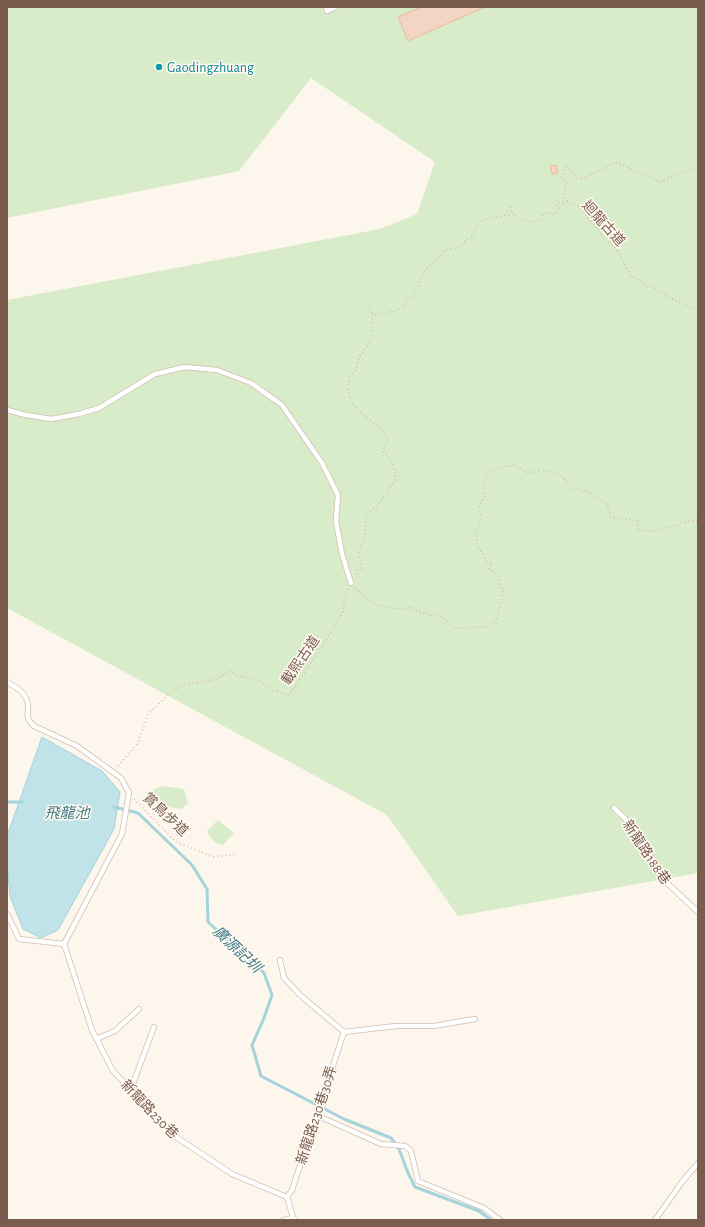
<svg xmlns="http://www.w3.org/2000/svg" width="705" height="1227" font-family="'Alegreya Sans','Noto Sans TC',sans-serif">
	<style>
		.green { fill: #d8ecc9 }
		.water { fill: #bfe3e8; stroke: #a5d3da }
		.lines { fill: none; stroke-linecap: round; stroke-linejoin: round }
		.stream { stroke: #a5d3da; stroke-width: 3 }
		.building { fill: #f3d5c3; stroke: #e6bba3 }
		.service-casing { stroke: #d1beb0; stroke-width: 6 }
		.path { stroke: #d9b8a5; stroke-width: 1.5; stroke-dasharray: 1 3; stroke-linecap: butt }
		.service { stroke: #fff; stroke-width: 4.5 }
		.culture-dot { fill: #0f9aa8; stroke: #fffaf3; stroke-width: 1.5 }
		.labels { text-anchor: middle; stroke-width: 3; stroke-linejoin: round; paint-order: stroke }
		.culture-label { font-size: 14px; fill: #0d838f; stroke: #fffaf3; text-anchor: start }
		.street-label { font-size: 14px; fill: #7a5c4d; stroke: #fffaf3 }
		.water-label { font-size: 15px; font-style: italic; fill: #437c86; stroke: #fffaf3 }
	</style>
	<rect width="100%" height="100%" fill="#fdf6ec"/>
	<!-- green -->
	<g class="green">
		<path d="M7 7H698V873L458 916 387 815 7 608V300L380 229 417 214 435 162 311 78 239 171 7 218Z"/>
		<path d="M163 786 184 789 188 803 181 809 163 806 153 800V790Z"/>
		<path d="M218 820 234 833 223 845C214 843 210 839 207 831Z"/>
	</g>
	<!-- water -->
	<path class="water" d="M42 737 102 771 120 792 114 829 58 930 41 938 23 929 10 896 7 864V836Z"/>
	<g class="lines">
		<!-- stream -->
		<g class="stream">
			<path d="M7 802H23"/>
			<path d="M114 807 138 813 192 865 207 889 208 922 264 973 272 995 264 1018 252 1045 261 1076 344 1119 391 1138 399 1149 408 1173 415 1187 479 1211 491 1220"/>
		</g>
	</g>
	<!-- building -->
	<g class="building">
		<path d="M421 7H485L408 41 398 17Z"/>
		<path d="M556 165 558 173 552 174 550 166Z"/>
	</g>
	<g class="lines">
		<defs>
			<g id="service">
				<path d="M326 7 327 11 336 7"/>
				<path d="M7 410 26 415 51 419 79 414 99 408 155 374 185 367 217 370 251 383 282 405 322 463 338 495 336 521 342 554 351 583"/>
				<path d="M7 682C14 686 22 690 26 698 32 709 22 716 34 726L77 746 121 778 129 793 122 834 64 944 92 1030 113 1071 176 1137 232 1174 287 1197"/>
				<path d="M614 808 632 825 667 883 698 912"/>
				<path d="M7 914 19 939 64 944"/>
				<path d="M280 960 284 978 300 995 344 1032 396 1026H434L475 1019"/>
				<path d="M96 1039 115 1031 139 1009"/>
				<path d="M131 1089 154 1027"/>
				<path d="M316 1115 381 1144 405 1146 411 1151 418 1181 484 1208 500 1220"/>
				<path d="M287 1197 292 1190 344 1032"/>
				<path d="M287 1197 294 1220"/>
				<path d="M284 1220 293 1218"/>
				<path d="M655 1220 682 1182 698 1163"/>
			</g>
		</defs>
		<!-- service casing -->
		<use href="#service" class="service-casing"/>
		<!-- path -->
		<g class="path">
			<path d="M698 167 660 182 616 162 585 178 577 179 574 173 566 167 562 174V179L567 182 564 193 565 200 578 206 599 230 604 239 617 250 631 275 648 286 657 289 674 300 698 310"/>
			<path d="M511 207 512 213"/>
			<path d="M369 309 373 314"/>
			<path d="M356 574 358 570 362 568C363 563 359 560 359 556 359 549 363 542 364 536 366 530 366 523 366 517L380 502 396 479C395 468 392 458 383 452 383 447 386 444 388 440 376 416 344 415 349 378L355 371 361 354 369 344 371 338 373 314C382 314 400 311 405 305V299C417 297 419 281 424 272 429 264 441 259 444 251 449 249 456 249 460 246 466 241 464 239 473 237 477 212 498 220 514 213L518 218 534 222 541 219 543 214 546 213 555 214 558 208 556 206 557 204 568 201"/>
			<path d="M355 588C371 605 388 612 411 607 418 612 425 612 433 616L438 613C443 619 450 621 453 628L487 627 496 621 501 604 503 593 498 576 489 569 492 563 487 562 478 546 475 531 479 529 481 518 479 505 485 496 483 485 489 472 501 467 514 465 529 473 544 470 560 474 572 488 589 492 607 504 611 518 631 519 637 521 639 530 655 531 674 526 683 522 698 520"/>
			<path d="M118 766 138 743 148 714 172 691 187 684 214 680 230 671 235 675 260 681 272 690 289 695 320 650 344 610V596L348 589"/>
			<path d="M134 799 173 839 179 843 213 857 237 854"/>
		</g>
		<!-- service -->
		<use href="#service" class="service"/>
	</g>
	<!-- markers -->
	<circle class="culture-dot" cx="159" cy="67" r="4"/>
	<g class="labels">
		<!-- culture labels -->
		<g class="culture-label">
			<text x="167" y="72">Gaodingzhuang</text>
		</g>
		<!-- street labels -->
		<g class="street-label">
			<text transform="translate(604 223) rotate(48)" y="5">迴龍古道</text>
			<text transform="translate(300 660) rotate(-56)" y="5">載熙古道</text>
			<text transform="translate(166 814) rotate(43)" y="5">賞鳥步道</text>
			<text transform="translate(647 852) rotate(56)" y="5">新龍路188巷</text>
			<text transform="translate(150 1109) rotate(46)" y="5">新龍路230巷</text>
			<text transform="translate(316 1115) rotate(-72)" y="5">新龍路230巷30弄</text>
		</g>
		<!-- water labels -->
		<g class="water-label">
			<text x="67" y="818">飛龍池</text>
			<text transform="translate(237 949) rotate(43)" y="5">廣源記圳</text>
		</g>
	</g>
	<!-- border -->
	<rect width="705" height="1227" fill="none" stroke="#7a5c4d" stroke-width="16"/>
</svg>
